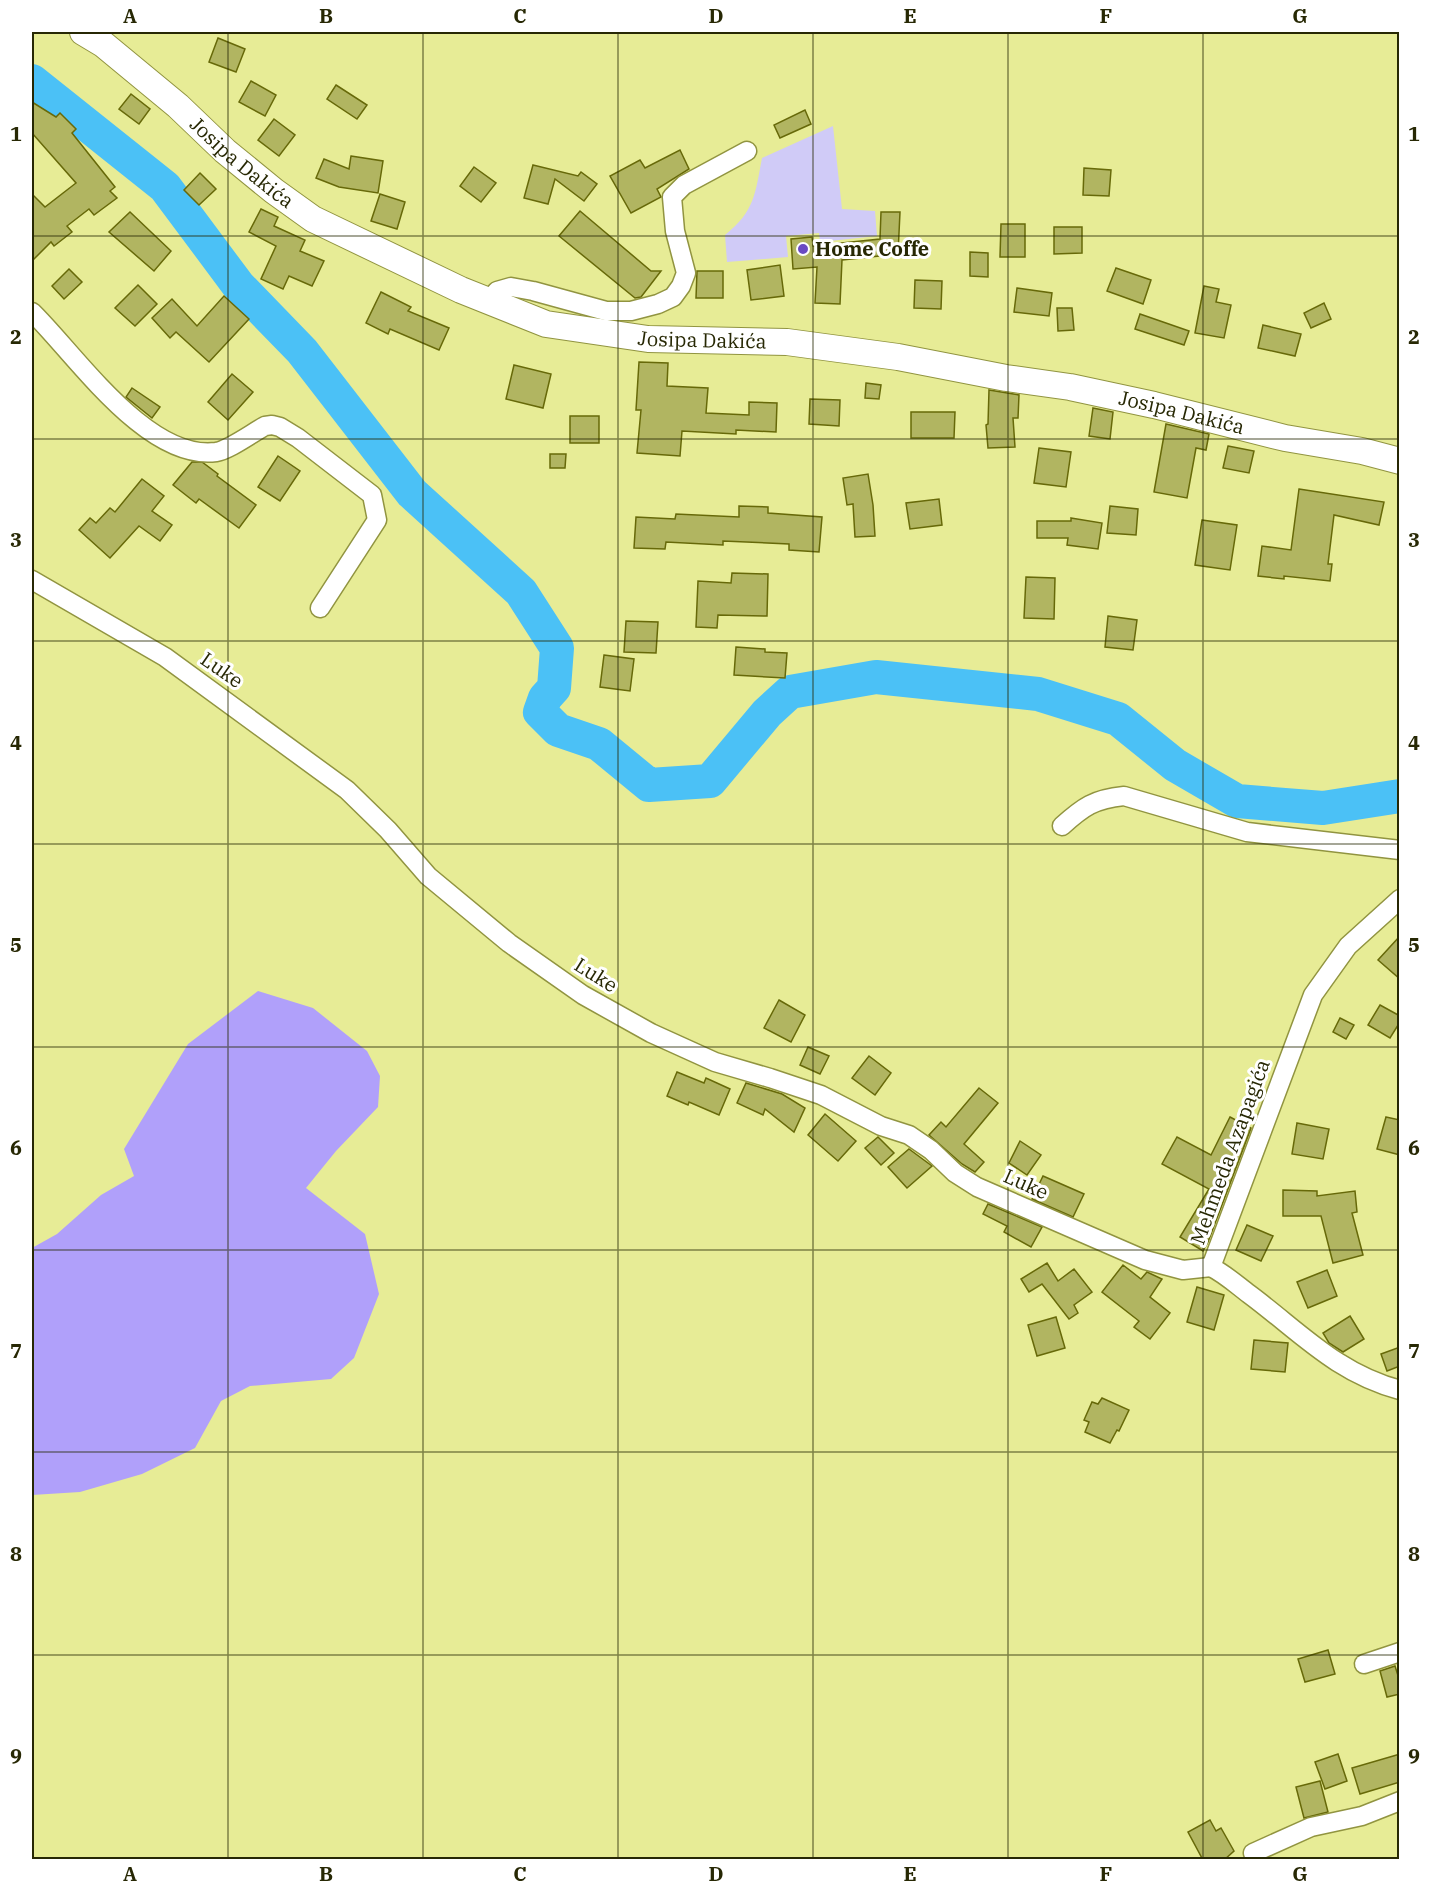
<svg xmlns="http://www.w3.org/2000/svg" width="1431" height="1891" font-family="'IBM Plex Serif',serif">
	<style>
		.green { fill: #d0cbf7 }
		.forest { fill: #b0a0fa }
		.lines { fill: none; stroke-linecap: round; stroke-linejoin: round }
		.river { stroke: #4bc1f6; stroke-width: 34 }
		.building { fill: #b1b561; stroke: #676909; stroke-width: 1.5 }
		.street-casing { stroke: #919440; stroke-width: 21 }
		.secondary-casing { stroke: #919440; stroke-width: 28 }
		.street { stroke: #fff; stroke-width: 18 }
		.secondary { stroke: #fff; stroke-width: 26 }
		.grid { fill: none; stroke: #272804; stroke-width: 1.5; stroke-opacity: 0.55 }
		.poi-dot { fill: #6a4ac2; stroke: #fff; stroke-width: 2 }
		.labels { text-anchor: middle; stroke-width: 6; stroke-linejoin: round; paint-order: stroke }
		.street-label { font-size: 20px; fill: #272804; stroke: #fff }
		.poi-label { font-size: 20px; font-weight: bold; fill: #272804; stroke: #fff; text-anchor: start }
		.neatline { fill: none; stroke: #272804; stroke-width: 2 }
		.grid-label { font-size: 20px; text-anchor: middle; font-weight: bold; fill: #272804 }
	</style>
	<rect width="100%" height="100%" fill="#e7ec96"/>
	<!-- green -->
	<path class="green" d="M833 126 842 209 875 211 877 236 820 242 819 233 786 236 788 257 727 262 725 235C755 211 755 194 762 158Z"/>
	<!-- forest -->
	<path class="forest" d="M258 991 313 1008 367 1051 380 1076 378 1107 336 1151 306 1188 365 1234 379 1294 354 1358 331 1379 250 1386 221 1401 195 1448 142 1474 80 1492 32 1495V1248L57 1234 101 1195 134 1176 124 1149 188 1044Z"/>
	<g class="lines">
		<!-- river -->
		<path class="river" d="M32 81 165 187 238 285 302 351 412 493 521 592 557 648 554 688 545 698 540 712 558 730 599 744 649 785 710 781 767 713 790 692 876 677 1038 694 1118 719 1175 765 1237 801 1323 808 1400 796"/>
	</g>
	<!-- building -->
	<g class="building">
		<path d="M218 38 245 49 236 72 209 62Z"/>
		<path d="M251 81 276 95 265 116 239 102Z"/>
		<path d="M336 85 367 105 357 119 327 99Z"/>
		<path d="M131 94 150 109 139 124 119 109Z"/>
		<path d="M32 102 56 117 60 113 76 129 72 133 115 187 110 191 117 198 94 215 89 209 67 226 72 232 54 246 51 242 32 261V194L45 207 76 183 32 133Z"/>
		<path d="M805 110 811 124 780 138 774 125Z"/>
		<path d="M274 119 295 135 279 156 258 140Z"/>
		<path d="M680 150 689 169 657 189 661 197 631 213 610 176 640 160 645 168Z"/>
		<path d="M351 156 383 161 378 193 339 187 316 178 324 159 349 169Z"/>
		<path d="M533 165 578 176 581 172 597 184 584 201 555 179 548 204 524 198Z"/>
		<path d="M474 167 496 183 481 202 460 186Z"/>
		<path d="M1084 168 1111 170 1109 196 1083 195Z"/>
		<path d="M200 173 216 189 199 205 184 190Z"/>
		<path d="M380 194 405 202 397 229 371 221Z"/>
		<path d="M261 209 278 217 274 226 305 240 300 251 324 261 312 286 289 276 283 289 261 279 276 246 249 232Z"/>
		<path d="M580 211 651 271H661L641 297 635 298 559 236Z"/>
		<path d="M130 212 171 251 154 271 109 232Z"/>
		<path d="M881 212H900L898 254 842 260 840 304 815 303 817 267 793 269 791 239 812 237 813 246 880 239Z"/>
		<path d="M1001 224H1025V257H1000Z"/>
		<path d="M1054 227H1082V253L1054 254Z"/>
		<path d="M970 252 988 253V277L970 276Z"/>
		<path d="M780 265 784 296 751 300 747 270Z"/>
		<path d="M1116 268 1151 280 1143 304 1107 291Z"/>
		<path d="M69 269 82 282 64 299 52 286Z"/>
		<path d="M697 271H723V298H696Z"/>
		<path d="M915 280 942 281 941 309 914 308Z"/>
		<path d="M138 285 157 304 135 326 115 308Z"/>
		<path d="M1204 286 1219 289 1216 302 1231 305 1224 338 1195 333Z"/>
		<path d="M1017 288 1052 293 1049 316 1014 312Z"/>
		<path d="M381 292 411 307 408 311 449 328 439 350 390 329 388 334 366 323Z"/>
		<path d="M224 296 249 319 209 362 176 332 170 338 152 318 172 299 197 326Z"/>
		<path d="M1324 303 1331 319 1311 328 1304 313Z"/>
		<path d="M1057 308H1072L1074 330 1058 331Z"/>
		<path d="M1140 314 1189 331 1184 345 1135 329Z"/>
		<path d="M1263 325 1301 334 1295 356 1258 348Z"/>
		<path d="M639 362 668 363 667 386 708 388 706 413 749 415V402L777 403 776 432 736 430V434L682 431 680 456 637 453 641 410H636Z"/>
		<path d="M514 365 551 374 543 408 506 399Z"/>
		<path d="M232 374 253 392 228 420 208 402Z"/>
		<path d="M866 383 881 385 879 399 865 398Z"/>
		<path d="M132 388 160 407 152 418 126 397Z"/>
		<path d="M989 390 1019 395 1018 418H1013L1015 447 988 448 986 425 988 424Z"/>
		<path d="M810 399 840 400 839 426 809 424Z"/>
		<path d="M1093 408 1113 412 1110 439 1089 436Z"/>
		<path d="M911 412H955L954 438H911Z"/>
		<rect x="570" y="416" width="29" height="27"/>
		<path d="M1166 424 1209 434 1206 450 1196 448 1187 498 1154 492Z"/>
		<path d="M1228 446 1254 451 1249 473 1223 468Z"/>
		<path d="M1039 448 1071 452 1066 487 1034 483Z"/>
		<path d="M550 454H566L565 468H550Z"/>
		<path d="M278 456 300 471 280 501 258 487Z"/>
		<path d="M192 462H202L218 474 217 476 256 505 239 528 199 499 196 503 173 485Z"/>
		<path d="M868 474 873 505 875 536 855 537 853 504 847 505 843 478Z"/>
		<path d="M142 479 164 496 152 511 172 525 160 541 139 526 110 558 79 530 90 518 96 523 110 508 115 512Z"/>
		<path d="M1299 489 1384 502 1379 525 1334 515 1328 564H1332L1330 581 1284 576V579L1258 576 1262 546 1291 550Z"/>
		<path d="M939 499 942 525 910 529 906 503Z"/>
		<path d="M739 506 768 507V513L822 517 819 552 789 550V544L723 541V545L666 542 665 549 634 548 636 517 675 519 676 514 739 517Z"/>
		<path d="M1110 506 1138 509 1136 535 1107 533Z"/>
		<path d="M1071 518 1102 523 1098 549 1067 545 1068 538H1037V521H1071Z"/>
		<path d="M1202 520 1237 525 1230 570 1195 565Z"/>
		<path d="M732 573 768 574 767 616 718 615 717 628 696 627 698 581 731 583Z"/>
		<path d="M1026 577 1055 578 1054 619 1024 618Z"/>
		<path d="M1108 616 1137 620 1133 650 1105 647Z"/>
		<path d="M626 621 658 622 656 653 624 652Z"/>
		<path d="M736 647 765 649V652L787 653 785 678 734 675Z"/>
		<path d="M604 655 634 659 630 691 600 687Z"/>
		<path d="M1400 936V979L1378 960Z"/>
		<path d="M779 1000 805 1015 791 1042 764 1028Z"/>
		<path d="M1380 1005 1400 1016V1022L1390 1038 1368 1025Z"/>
		<path d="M1340 1018 1354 1025 1346 1039 1333 1032Z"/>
		<path d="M808 1047 829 1056 820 1074 800 1065Z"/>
		<path d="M869 1056 891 1073 875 1095 852 1078Z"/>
		<path d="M677 1072 704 1083 706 1078 730 1089 719 1115 689 1102 688 1105 667 1096Z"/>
		<path d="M746 1083 782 1094 805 1108 794 1132 765 1109 763 1115 737 1103Z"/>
		<path d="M979 1088 998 1103 964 1144 984 1162 975 1172 962 1164 929 1135 941 1122 946 1127Z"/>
		<path d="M825 1114 856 1141 838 1161 808 1135Z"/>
		<path d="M1230 1117 1251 1128 1208 1242 1203 1251 1180 1237 1209 1189 1162 1164 1177 1137 1211 1155Z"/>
		<path d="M1386 1117 1400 1120V1155L1377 1149Z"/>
		<path d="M1297 1123 1329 1129 1323 1159 1292 1154Z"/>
		<path d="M878 1137 894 1153 881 1165 865 1148Z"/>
		<path d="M1020 1141 1041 1155 1027 1175 1009 1163Z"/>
		<path d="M909 1149 932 1166 907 1188 888 1167Z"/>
		<path d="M1043 1176 1084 1194 1073 1217 1032 1199Z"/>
		<path d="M1283 1190 1317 1191V1196L1355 1191 1357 1212 1352 1213 1363 1255 1333 1263 1321 1216H1283Z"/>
		<path d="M988 1204 1042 1227 1031 1247 1004 1232 1007 1226 983 1214Z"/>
		<path d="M1247 1225 1273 1236 1261 1261 1236 1250Z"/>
		<path d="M1047 1263 1058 1281 1074 1269 1092 1292 1074 1305 1078 1313 1069 1319 1042 1284 1029 1292 1021 1279Z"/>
		<path d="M1123 1265 1141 1279 1147 1272 1162 1279 1150 1297 1170 1313 1150 1339 1134 1327 1139 1321 1102 1292Z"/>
		<path d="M1327 1270 1337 1296 1308 1308 1297 1282Z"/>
		<path d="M1197 1287 1224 1295 1214 1330 1187 1322Z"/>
		<path d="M1350 1316 1364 1339 1343 1352 1329 1343 1323 1333Z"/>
		<path d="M1056 1317 1065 1348 1037 1356 1028 1325Z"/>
		<path d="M1254 1340 1288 1343 1285 1372 1251 1369Z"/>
		<path d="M1400 1347V1366L1387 1371 1381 1354Z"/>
		<path d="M1102 1398 1129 1410 1119 1431 1117 1430 1110 1443 1085 1432 1089 1422 1084 1420 1092 1402 1098 1404Z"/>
		<path d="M1328 1650 1335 1674 1305 1682 1298 1659Z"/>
		<path d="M1395 1666 1400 1682V1694L1387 1697 1380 1671Z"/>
		<path d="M1338 1754 1347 1781 1325 1789 1315 1762Z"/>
		<path d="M1400 1754V1782L1360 1794 1352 1768Z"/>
		<path d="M1320 1781 1328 1812 1304 1818 1296 1787Z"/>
		<path d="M1210 1820 1216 1831 1221 1828 1234 1851 1224 1860H1203L1188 1832Z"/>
	</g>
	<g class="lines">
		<defs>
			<g id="street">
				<path d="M488 301 497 291 511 287 533 291 606 311H631L658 304 673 297 681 286 686 273 675 231 672 197 684 185 747 151"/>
				<path d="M32 312C76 355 147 461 216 452 229 450 252 433 265 426L272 425 280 427 298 438 372 495 377 520 320 608"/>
				<path d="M32 580 165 657 347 790 388 830 428 876 509 943 583 995 651 1033 715 1062 770 1078 821 1095 881 1126 909 1135 931 1150 955 1173 977 1187 1145 1260 1183 1270 1211 1267"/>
				<path d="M1062 826C1083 807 1094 799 1124 796L1247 832 1400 850"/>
				<path d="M1211 1267 1313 995 1348 946 1400 899"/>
				<path d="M1211 1267C1225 1274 1237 1285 1249 1294 1299 1331 1336 1373 1400 1390"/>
				<path d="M1364 1664 1400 1652"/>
				<path d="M1253 1853 1311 1827 1362 1816 1400 1801"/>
			</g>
			<g id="secondary">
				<path id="s1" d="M83 32 103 44 178 106 225 151 274 191 313 219 461 290 546 324 648 339 787 342 898 357 1006 378 1070 387 1154 405 1285 438 1362 451 1400 461"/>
			</g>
		</defs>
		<!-- street casing -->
		<use href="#street" class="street-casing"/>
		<!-- secondary casing -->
		<use href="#secondary" class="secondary-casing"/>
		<!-- street -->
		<use href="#street" class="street"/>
		<!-- secondary -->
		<use href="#secondary" class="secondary"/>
	</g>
	<!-- grid -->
	<path class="grid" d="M228 32V1860M423 32V1860M618 32V1860M813 32V1860M1008 32V1860M1203 32V1860M32 236H1400M32 439H1400M32 641H1400M32 844H1400M32 1047H1400M32 1250H1400M32 1452H1400M32 1655H1400"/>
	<!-- markers -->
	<circle class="poi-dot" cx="803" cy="249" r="6"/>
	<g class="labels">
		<!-- street labels -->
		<g class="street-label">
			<text dy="7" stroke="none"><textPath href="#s1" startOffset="206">Josipa Dakića</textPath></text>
			<text dy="7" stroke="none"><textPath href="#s1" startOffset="710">Josipa Dakića</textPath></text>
			<text dy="7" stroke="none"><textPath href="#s1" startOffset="1196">Josipa Dakića</textPath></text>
			<text transform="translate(222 670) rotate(35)" y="7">Luke</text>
			<text transform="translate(596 975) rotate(32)" y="7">Luke</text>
			<text transform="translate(1230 1152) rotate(-70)" y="7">Mehmeda Azapagića</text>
			<text transform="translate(1026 1184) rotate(24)" y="7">Luke</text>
		</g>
		<!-- poi labels -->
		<g class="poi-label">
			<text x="815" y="256">Home Coffe</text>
		</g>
	</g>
	<!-- border -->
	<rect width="1431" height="1891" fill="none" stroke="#ffffff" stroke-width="66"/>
	<rect x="33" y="33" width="1365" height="1825" class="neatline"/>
	<g class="grid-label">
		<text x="130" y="23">A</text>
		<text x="326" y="23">B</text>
		<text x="520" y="23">C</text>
		<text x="716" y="23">D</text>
		<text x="910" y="23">E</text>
		<text x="1106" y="23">F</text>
		<text x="1300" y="23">G</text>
		<text x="16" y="141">1</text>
		<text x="1414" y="141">1</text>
		<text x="16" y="344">2</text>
		<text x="1414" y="344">2</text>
		<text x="16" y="547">3</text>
		<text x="1414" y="547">3</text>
		<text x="16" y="750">4</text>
		<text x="1414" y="750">4</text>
		<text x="16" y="952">5</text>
		<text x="1414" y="952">5</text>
		<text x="16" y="1155">6</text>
		<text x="1414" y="1155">6</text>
		<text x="16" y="1358">7</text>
		<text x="1414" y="1358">7</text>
		<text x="16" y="1561">8</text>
		<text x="1414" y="1561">8</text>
		<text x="16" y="1763">9</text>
		<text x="1414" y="1763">9</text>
		<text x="130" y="1881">A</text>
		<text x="326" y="1881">B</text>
		<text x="520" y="1881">C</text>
		<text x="716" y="1881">D</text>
		<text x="910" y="1881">E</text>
		<text x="1106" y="1881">F</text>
		<text x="1300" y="1881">G</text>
	</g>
</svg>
